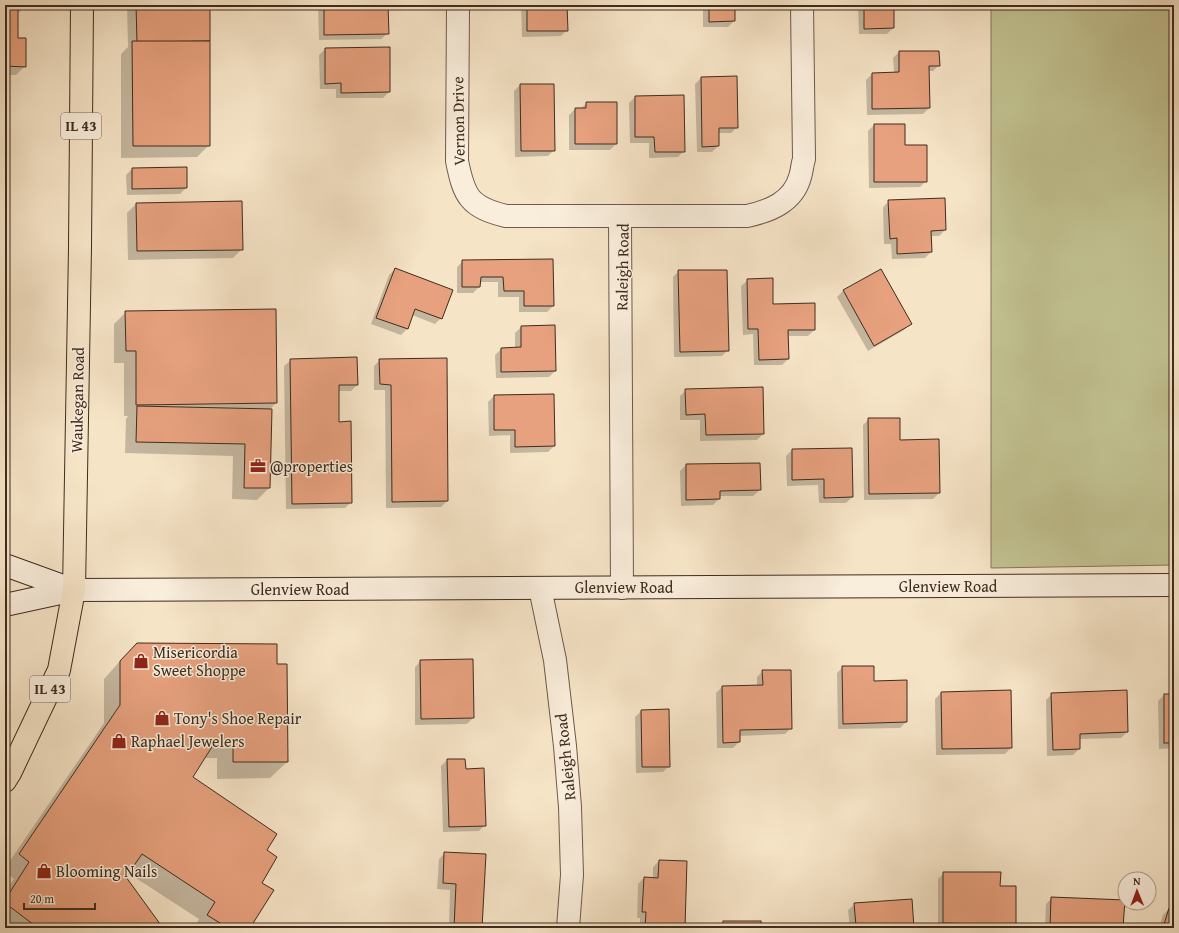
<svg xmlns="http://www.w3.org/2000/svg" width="1179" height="933" font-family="'Gentium Book Plus',serif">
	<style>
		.green { fill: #c2c291; stroke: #807758 }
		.shadow { fill: #0003 }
		.building { fill: #e7a17e; stroke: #3f2c1e }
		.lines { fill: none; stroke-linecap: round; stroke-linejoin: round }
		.street-casing { stroke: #6d5a48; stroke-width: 24 }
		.secondary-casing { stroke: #3f2c1e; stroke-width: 24 }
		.primary-casing { stroke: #3f2c1e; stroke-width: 24 }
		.street { stroke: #f9eddb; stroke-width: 22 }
		.secondary { stroke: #f9eddb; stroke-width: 22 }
		.primary { stroke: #f6e4c7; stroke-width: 22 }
		.labels { text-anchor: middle; stroke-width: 3; stroke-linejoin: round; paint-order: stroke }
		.shield { fill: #f9eddb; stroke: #776657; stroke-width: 1 }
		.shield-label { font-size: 15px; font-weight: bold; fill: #3f2c1e }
		.street-label { font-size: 16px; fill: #3f2c1e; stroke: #f9eddb }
		.poi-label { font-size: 16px; fill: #3f2c1e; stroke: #f9eddb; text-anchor: start }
	</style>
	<rect width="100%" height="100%" fill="#f6e4c7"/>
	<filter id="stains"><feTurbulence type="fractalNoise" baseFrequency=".005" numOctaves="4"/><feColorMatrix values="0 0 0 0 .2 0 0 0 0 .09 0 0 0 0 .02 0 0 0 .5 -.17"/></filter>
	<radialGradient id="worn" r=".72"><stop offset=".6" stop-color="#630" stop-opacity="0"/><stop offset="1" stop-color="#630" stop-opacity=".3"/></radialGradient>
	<!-- green -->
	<path class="green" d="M991 5H1174V565L991 568Z"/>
	<!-- shadow -->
	<g class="shadow">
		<path d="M5 5H27L17 14V39L25 66 16 75H5Z"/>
		<path d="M127 5H209V145L197 157 121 158V54L128 47Z"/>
		<path d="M318 5H387L388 33 381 39 319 40Z"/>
		<path d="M521 5H566L567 30 561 36 522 37Z"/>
		<path d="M703 5H734V21L728 27H703Z"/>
		<path d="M858 5H893V28L887 34H859Z"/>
		<path d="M325 49 389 92 383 98H336V89H320L319 55Z"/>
		<path d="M899 52 939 65 933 71H928L929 108 923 114 867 115 866 80 872 74 894 73 893 58Z"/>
		<path d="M701 78 737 127 731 133H718V146L712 152H697L695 84Z"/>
		<path d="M520 85H553L554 150 548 156 515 157 514 91Z"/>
		<path d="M635 97 684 151 678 157 649 158V143H630L629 103Z"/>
		<path d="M587 103H616V144L610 150H569V115L575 109H580Z"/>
		<path d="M874 125 904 146 926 181 920 187 869 188 868 131Z"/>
		<path d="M132 169 186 188 180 194 127 195 126 175Z"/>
		<path d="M889 201 945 230 939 236H931V252L925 258 892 259 891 244H884L883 207Z"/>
		<path d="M136 204 242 249 233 258 128 260 127 213Z"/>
		<path d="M552 260 553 306 547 312H519V297H498V282H480L479 287 473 293H457V267L463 261Z"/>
		<path d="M395 269 441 318 435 324 412 315 407 329 401 335 371 324 389 275Z"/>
		<path d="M679 271 728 350 722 356 674 357 673 277Z"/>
		<path d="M880 271 910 324 904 330 868 351 837 297 843 291Z"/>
		<path d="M748 280 772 305 814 330 808 336H788V359L782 365H754L753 334 743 335 741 286Z"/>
		<path d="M126 312 276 403 269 410V488L257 500 232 499 233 456 125 453 126 419 128 416H124V363H114V324Z"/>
		<path d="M521 327 555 371 549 377 496 378 495 355 501 349 515 348V333Z"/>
		<path d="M446 359 447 501 441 507 386 508 385 390H374V366L380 360Z"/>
		<path d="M291 360 357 385 351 391H338V423L351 502 345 508 286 509 284 366Z"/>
		<path d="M686 390 763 434 757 440 700 441V420H680V396Z"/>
		<path d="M494 396 554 446 548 452 510 453V435L489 436 488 402Z"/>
		<path d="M869 419 899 441 939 493 933 499 864 500 863 425Z"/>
		<path d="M792 450 852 497 846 503H819L818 485 787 486 786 456Z"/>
		<path d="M759 464 760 490 753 496H719V499L713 505 681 506 680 471 686 465Z"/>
		<path d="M120 661 276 665 287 762 270 778 217 779V758H204L192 777 266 851 261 883 249 928H194L199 919 128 873 125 877 162 928H5V892L14 879 5 872V868L104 723V679Z"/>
		<path d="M421 661 473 718 467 724 415 725V667Z"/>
		<path d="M843 667 873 682 906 681V722L900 728 838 729 837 673Z"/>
		<path d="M763 671 791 728 785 734 739 736V742L733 748H717L716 693 722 687 757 686V677Z"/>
		<path d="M941 693 1011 748 1005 754 936 755 935 699Z"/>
		<path d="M1052 694 1127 732 1121 738 1079 739V749L1073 755 1047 756 1046 700Z"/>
		<path d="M1164 695H1174V748L1159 749 1158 701Z"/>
		<path d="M641 711 669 766 663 772 636 773 635 717Z"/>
		<path d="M447 760 465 770 485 825 479 831 443 832 441 766Z"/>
		<path d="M445 853 481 928H449L450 890 437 889 439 859Z"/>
		<path d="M659 861 684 928H640V918H637L638 884 644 878H653V867Z"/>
		<path d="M944 873 999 887 1015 928H938V879Z"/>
		<path d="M1052 898 1122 928H1045L1046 904Z"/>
		<path d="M855 904 913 928H845H850L848 910Z"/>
		<path d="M1169 909 1174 910V928H1159L1163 915Z"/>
		<path d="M723 922 760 928H718Z"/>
	</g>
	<!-- building -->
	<g class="building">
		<path d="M5 5H28H18V38H26V67L5 66Z"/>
		<path d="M136 5H210V41L137 42Z"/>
		<path d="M324 5H388L389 34 324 35Z"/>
		<path d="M527 5H567L568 31H527Z"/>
		<path d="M709 5H735V21L709 22Z"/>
		<path d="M864 5H894V28L864 29Z"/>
		<path d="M132 41H210V146H133Z"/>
		<path d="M390 47V92L341 93V83L325 84V48Z"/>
		<path d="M899 51H939L940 66H929L930 108 872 109V73L899 72Z"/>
		<path d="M737 76 738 128H719V146L702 147 701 77Z"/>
		<path d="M520 84H554L555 151H521Z"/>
		<path d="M684 95 685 152H655L654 137H635V96Z"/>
		<path d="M586 102H617V144H575V108H586Z"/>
		<path d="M874 124H905V145H927V182H874Z"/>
		<path d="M187 167V188L132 189V168Z"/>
		<path d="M945 198 946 230 931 231 932 252 897 254V238L890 239 888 200Z"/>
		<path d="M242 201 243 250 137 251 136 203Z"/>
		<path d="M553 259 554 306H524V291H504L503 277H481L480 287H462V260Z"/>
		<path d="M395 268 453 290 442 319 415 309 408 329 376 318Z"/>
		<path d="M881 269 912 324 874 346 843 290Z"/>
		<path d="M678 270H727L729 351 680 352Z"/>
		<path d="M773 278V304L815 303V330H788L789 359 759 360 758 329H748L747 279Z"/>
		<path d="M276 309 277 403 136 405V351H126L125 311Z"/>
		<path d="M555 325 556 371 501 372V348L521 347V326Z"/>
		<path d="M357 357 358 385H339V422L351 421 352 503 292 504 290 359Z"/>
		<path d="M447 358 448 501 392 502 391 385 380 384 379 359Z"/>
		<path d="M763 387 764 434 706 435 705 414 686 415 685 389Z"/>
		<path d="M554 394 555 446 515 447V430H494V395Z"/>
		<path d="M137 406 272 409 270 488H244L245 444 136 442Z"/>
		<path d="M5 412H7L8 514 7 526 5 529Z"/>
		<path d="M868 418H900V440L939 439 940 493 869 494Z"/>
		<path d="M852 448 853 497 824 498V479L792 480V449Z"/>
		<path d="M760 463 761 490 720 491V499L686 500V464Z"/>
		<path d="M137 643 277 644V664H287L288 762H233V742H215L193 777 277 834 267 850 277 857 262 883 274 890 250 928H228L207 915 215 902 142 854 126 877 163 928H38L5 903V900L29 862 19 854 120 705V661Z"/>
		<path d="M473 659 474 718 421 719 420 660Z"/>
		<path d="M842 666H874V681L907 680V722L843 724Z"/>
		<path d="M762 670H791L792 729 740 730V742L723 743 722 686 763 685Z"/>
		<path d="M1011 690 1012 748 942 749 941 692Z"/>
		<path d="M1127 690 1128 732 1080 734V749L1053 750 1051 693Z"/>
		<rect x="1164" y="694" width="10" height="49"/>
		<path d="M669 709 670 767H642L641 710Z"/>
		<path d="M447 759H465L466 769 484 768 486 826 449 827Z"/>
		<path d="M444 852 486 854 482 928H454L456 884 443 883Z"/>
		<path d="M659 860 687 861 685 928H645L646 912H642L644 877 658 878Z"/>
		<path d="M943 872H1001L1000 886H1016V928H986V924L943 923Z"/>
		<path d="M1051 897 1125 900 1123 928H1050Z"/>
		<path d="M912 899 914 928H832L856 926 854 903Z"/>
		<path d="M1169 908 1174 909V928H1163Z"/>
		<rect x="723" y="921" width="38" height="7"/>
	</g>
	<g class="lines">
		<defs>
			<g id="street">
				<path d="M458 5 457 161C464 196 469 207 506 216H747C770 211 793 202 800 177 802 171 802 165 804 159L802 5"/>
				<path d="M620 217 622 588"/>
				<path d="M540 588 555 660 565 746 570 807 572 875 568 928"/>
			</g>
			<g id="secondary">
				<path d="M5 565 74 590"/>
				<path d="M5 605 74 590 1174 585"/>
			</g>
			<path id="primary" d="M5 781 10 773 59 670 74 590 80 247 82 5"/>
		</defs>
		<!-- street casing -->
		<use href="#street" class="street-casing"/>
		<!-- secondary casing -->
		<use href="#secondary" class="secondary-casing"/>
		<!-- primary casing -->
		<use href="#primary" class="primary-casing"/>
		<!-- street -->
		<use href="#street" class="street"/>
		<!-- secondary -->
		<use href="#secondary" class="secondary"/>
		<!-- primary -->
		<use href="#primary" class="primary"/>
	</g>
	<!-- icons -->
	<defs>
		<symbol id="office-bare" viewBox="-9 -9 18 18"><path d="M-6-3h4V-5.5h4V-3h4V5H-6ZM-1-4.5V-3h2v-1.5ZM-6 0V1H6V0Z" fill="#8f2418" stroke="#f9eddb" stroke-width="2.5" paint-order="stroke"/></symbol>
		<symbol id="shop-bare" viewBox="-9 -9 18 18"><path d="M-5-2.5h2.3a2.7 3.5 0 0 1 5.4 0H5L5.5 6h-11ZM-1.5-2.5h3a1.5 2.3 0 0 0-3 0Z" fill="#8f2418" stroke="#f9eddb" stroke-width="2.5" paint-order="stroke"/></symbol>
	</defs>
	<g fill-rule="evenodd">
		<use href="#office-bare" x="247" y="455" width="22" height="22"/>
		<use href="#shop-bare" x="130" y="650" width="22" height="22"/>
		<use href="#shop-bare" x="151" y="707" width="22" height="22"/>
		<use href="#shop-bare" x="108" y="730" width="22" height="22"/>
		<use href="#shop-bare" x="33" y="860" width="22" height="22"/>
	</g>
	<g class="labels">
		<!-- shield labels -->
		<g class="shield">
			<rect x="61" y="113" width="40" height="26" rx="3"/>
			<rect x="30" y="676" width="40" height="26" rx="3"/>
		</g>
		<g class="shield-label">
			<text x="81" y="131">IL 43</text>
			<text x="50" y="694">IL 43</text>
		</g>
		<!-- street labels -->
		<g class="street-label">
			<text transform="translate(458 121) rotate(-91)" y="6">Vernon Drive</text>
			<text transform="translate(622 267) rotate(-89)" y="6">Raleigh Road</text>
			<text transform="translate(77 400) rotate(-89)" y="6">Waukegan Road</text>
			<text x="948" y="592">Glenview Road</text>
			<text x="624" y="593">Glenview Road</text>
			<text x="300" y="595">Glenview Road</text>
			<text transform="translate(565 757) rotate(-96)" y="6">Raleigh Road</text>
		</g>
		<!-- poi labels -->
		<g class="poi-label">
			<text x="270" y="472">@properties</text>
			<text x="153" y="658">Misericordia<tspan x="153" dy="18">Sweet Shoppe</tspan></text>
			<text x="174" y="724">Tony's Shoe Repair</text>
			<text x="131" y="747">Raphael Jewelers</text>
			<text x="56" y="877">Blooming Nails</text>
		</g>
	</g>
	<!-- margin -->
	<rect width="1179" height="933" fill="none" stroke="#f6e4c7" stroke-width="20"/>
	<rect x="6" y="6" width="1167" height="921" fill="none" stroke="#3f2c1e" stroke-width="2"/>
	<rect x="10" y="10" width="1159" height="913" fill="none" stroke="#3f2c1e"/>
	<!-- north arrow -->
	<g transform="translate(1137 891) rotate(359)"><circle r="19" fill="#f9eddb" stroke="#afa08f"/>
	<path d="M0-3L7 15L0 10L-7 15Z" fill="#8f2418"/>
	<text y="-6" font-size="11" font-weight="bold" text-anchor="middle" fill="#3f2c1e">N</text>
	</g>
	<!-- scale -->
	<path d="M24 903v6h71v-6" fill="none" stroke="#3f2c1e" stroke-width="2"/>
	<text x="30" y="903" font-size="12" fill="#3f2c1e" stroke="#f9eddb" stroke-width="3" paint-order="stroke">20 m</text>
	<rect width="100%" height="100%" filter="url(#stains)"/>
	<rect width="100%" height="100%" fill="url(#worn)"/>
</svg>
